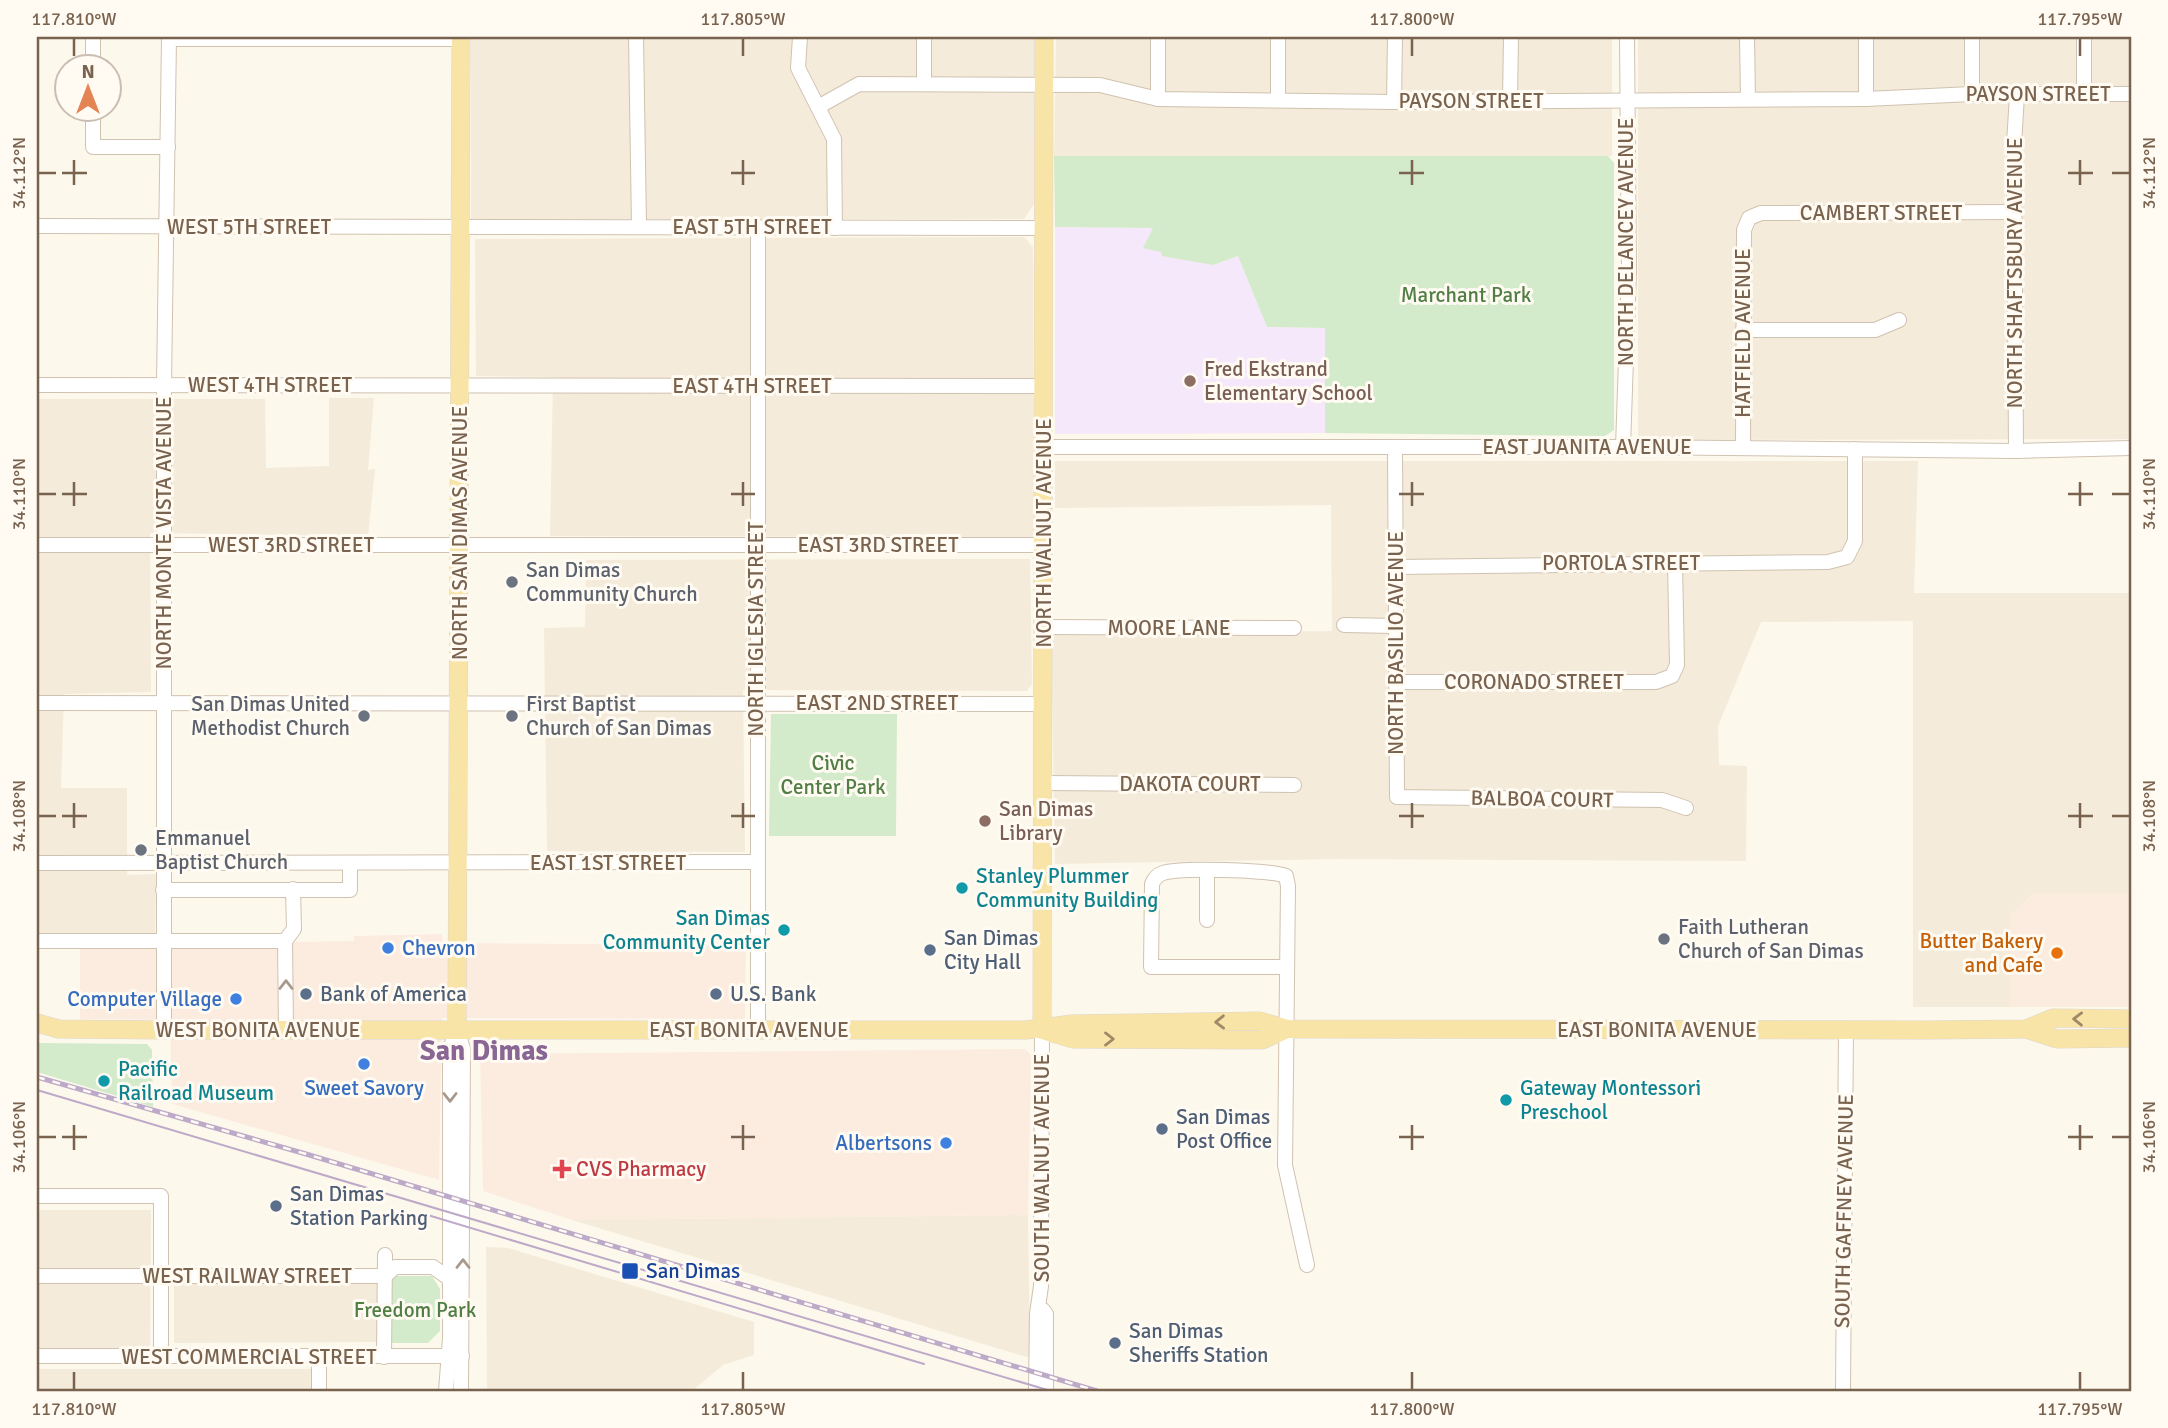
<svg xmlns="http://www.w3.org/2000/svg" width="2168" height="1428" font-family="Signika,sans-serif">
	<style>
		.residential { fill: #f4ebda }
		.commercial { fill: #fcece0 }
		.education { fill: #f5e8fa }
		.green { fill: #d3ebca }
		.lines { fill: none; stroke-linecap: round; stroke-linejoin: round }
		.minor-casing { stroke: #d0c2b0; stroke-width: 16 }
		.major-casing { stroke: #dcd6d1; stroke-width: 19 }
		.minor { stroke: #fff; stroke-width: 14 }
		.major { stroke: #f9e4a7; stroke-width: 18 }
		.tram { stroke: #bda9c8; stroke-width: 2 }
		.rail-casing { stroke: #bda9c8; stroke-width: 5 }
		.rail { stroke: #fffbf3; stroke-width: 2.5; stroke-dasharray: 8; stroke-linecap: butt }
		.oneway { stroke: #a8998c }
		.oneway2 { stroke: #9f8969 }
		.ticks { fill: none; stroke: #79624e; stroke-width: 2.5 }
		.education-dot { fill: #8d6e63; stroke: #fffbf3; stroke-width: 2.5 }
		.worship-dot { fill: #6b7280; stroke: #fffbf3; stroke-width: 2.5 }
		.culture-dot { fill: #0f9aa8; stroke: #fffbf3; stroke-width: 2.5 }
		.shop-dot { fill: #3f7fe0; stroke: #fffbf3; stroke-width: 2.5 }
		.service-dot { fill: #5c6f8a; stroke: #fffbf3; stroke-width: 2.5 }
		.food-dot { fill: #e8710a; stroke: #fffbf3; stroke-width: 2.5 }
		.health-dot { fill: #e0444e; stroke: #fffbf3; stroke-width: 2.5 }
		.transit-dot { fill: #1a4fb4; stroke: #fffbf3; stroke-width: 2.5 }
		.labels { text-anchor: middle; stroke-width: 6; stroke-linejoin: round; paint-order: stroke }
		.street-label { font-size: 21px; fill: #79624e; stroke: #fffbf3 }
		.park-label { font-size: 21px; fill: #507e45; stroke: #fffbf3 }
		.education-label { font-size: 21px; fill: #785e54; stroke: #fffbf3; text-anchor: start }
		.worship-label { font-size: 21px; fill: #5b616d; stroke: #fffbf3; text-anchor: start }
		.culture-label { font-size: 21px; fill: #0d838f; stroke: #fffbf3; text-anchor: start }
		.service-label { font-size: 21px; fill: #4e5e75; stroke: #fffbf3; text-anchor: start }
		.food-label { font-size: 21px; fill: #c56008; stroke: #fffbf3; text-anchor: end }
		.shop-label { font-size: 21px; fill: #366cbe; stroke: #fffbf3; text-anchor: end }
		.health-label { font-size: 21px; fill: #be3a42; stroke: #fffbf3; text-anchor: start }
		.transit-label { font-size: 21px; fill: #164399; stroke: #fffbf3; text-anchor: start }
		.district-label { font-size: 28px; font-weight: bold; fill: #8a6694; stroke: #fffbf3 }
		.neatline { fill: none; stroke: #79624e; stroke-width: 2.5 }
		.ticks-label { font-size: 18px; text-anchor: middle; fill: #79624e }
	</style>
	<rect width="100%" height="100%" fill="#fdf8ec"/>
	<!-- residential -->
	<g class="residential">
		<path d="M471 37H1036L1034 204 1024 219H471Z"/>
		<path d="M1056 37H1612V156H1054Z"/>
		<path d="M1638 37H2131V439L1638 440Z"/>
		<path d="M1024 237 1033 247 1034 537 550 536 553 377 476 376 475 239Z"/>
		<path d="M329 398H374L368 470 375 469 368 536 150 533 151 692 64 694 61 788H127V875L156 874 155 937 37 938V399H265L266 468 329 466Z"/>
		<path d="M1055 461H1918L1914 593H2131V893H2034L2010 916V1007H1913V621L1761 622 1718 726 1719 765 1747 766 1746 861 1334 859 1055 864 1051 634 1332 631 1331 505 1055 508Z"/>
		<path d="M1030 559 1032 684 1027 691 743 690 745 852 547 851 544 628 585 627 586 560Z"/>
		<path d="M37 1210H151L150 1348H37Z"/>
		<path d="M1028 1215 1030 1358 572 1220Z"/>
		<path d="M486 1247 508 1248 754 1322V1355L723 1365 692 1391H487Z"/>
		<path d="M174 1280 377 1282V1342L174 1343Z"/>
		<rect x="37" y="1369" width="289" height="22"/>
	</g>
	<!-- commercial -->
	<g class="commercial">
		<path d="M2034 893H2131V1007H2010V916Z"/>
		<path d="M442 934 443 943 746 945 745 1019 442 1018 439 1180 172 1104 170 1020 80 1019V945L354 941V936Z"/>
		<path d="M1025 1049 1031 1055 1028 1215 572 1220 483 1191 480 1054Z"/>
	</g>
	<!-- education -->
	<path class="education" d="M1055 227 1154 228 1213 265 1238 256 1267 327 1325 328V433L1055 434Z"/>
	<!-- green -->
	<g class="green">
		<path d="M1054 156H1608L1614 163V430L1605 436 1325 433V328L1267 327 1238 256 1213 265 1162 256 1161 252 1143 248 1153 228 1055 227Z"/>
		<path d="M771 714H897L896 836H769Z"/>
		<path d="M37 1043 147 1044 152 1050 153 1107 37 1072Z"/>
		<path d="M392 1276H432L440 1289V1331L428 1343H391Z"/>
	</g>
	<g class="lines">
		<defs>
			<g id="minor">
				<path d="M93 37V66"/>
				<path d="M636 37 639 226"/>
				<path d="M800 37 798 68 834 139 835 228"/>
				<path d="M924 37V84"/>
				<path d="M1158 37V99"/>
				<path d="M1278 37V100"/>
				<path d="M1747 37 1748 99"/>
				<path d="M1972 37V94"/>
				<path d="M169 39H461"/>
				<path d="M2084 94V37"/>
				<path d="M1866 99V37"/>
				<path d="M1510 100 1511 37"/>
				<path d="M1394 102 1395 37"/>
				<path d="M818 107 859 84 1100 85 1158 99 1394 102 1866 99 1972 94H2131"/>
				<path d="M93 108V147H168"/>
				<path d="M37 226 1043 228"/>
				<path d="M758 227V1031"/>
				<path d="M1743 330H1875L1899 320"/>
				<path d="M37 385 1044 386"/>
				<path d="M1043 447H1623L2016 451 2131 448"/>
				<path d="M1395 447 1397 797 1662 800 1686 808"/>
				<path d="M1623 447 1629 272 1627 37"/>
				<path d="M1743 448 1744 230 1749 218 1761 213 2015 212"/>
				<path d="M2016 451 2014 144 2017 95"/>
				<path d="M37 545H1043"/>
				<path d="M1395 567 1828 562 1847 557 1855 541V449"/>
				<path d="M1344 625 1395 626"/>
				<path d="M1043 627 1294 628"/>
				<path d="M1395 682H1656L1672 676 1677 665 1675 563"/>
				<path d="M37 703 1044 704"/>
				<path d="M1043 783 1294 785"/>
				<path d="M37 863 757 862"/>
				<path d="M1207 872V920"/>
				<path d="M163 890H350V863"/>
				<path d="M37 941H285"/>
				<path d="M1287 967H1151L1152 884C1154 879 1157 875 1163 873 1180 867 1269 870 1286 876L1288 886 1285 1165 1307 1265"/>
				<path d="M457 1029 463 1049 461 1391"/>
				<path d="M164 1030V385L169 37"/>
				<path d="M286 1030 285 941 294 929 293 889"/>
				<path d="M37 1196H161V1356"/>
				<path d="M37 1276H385L395 1267H433L450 1279"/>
				<path d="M1043 1310 1046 1314V1391"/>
				<path d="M37 1356H462"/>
				<path d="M319 1357V1391"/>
				<path d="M384 1357 385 1255"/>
				<path d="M446 1391 450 1338V1049L457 1029"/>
				<path d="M1036 1391 1037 1314 1041 1286 1042 1030"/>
				<path d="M1843 1391 1846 1030"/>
			</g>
			<g id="major">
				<path d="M37 1023 59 1029 164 1030H1026L1072 1024 1260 1021 1287 1029 1930 1030 2026 1029 2053 1018 2131 1019"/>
				<path d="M457 1029 461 37"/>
				<path d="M2026 1029 2057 1039 2131 1038"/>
				<path d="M1042 1030 1044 37"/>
				<path d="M1046 1031 1073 1039 1262 1040 1287 1029"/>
			</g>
		</defs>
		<!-- minor casing -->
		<use href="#minor" class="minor-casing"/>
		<!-- major casing -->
		<use href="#major" class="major-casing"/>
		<!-- minor -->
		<use href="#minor" class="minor"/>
		<!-- major -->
		<use href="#major" class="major"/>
		<!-- tram -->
		<g class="tram">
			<path d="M37 1090 1051 1391"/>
			<path d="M421 1213 924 1364"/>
		</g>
		<defs>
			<path id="rail" d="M37 1077 306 1154 1097 1391"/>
		</defs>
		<!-- rail casing -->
		<use href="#rail" class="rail-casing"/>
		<!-- rail -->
		<use href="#rail" class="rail"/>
	</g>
	<!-- one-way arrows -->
	<defs><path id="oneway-chevron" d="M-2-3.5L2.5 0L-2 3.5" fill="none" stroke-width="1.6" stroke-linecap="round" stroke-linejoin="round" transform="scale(1.75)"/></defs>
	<g class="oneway">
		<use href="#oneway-chevron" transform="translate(286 985) rotate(-90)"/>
		<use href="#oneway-chevron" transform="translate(450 1097) rotate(90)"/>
		<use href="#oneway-chevron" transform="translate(463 1264) rotate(-90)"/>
	</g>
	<g class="oneway2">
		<use href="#oneway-chevron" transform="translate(2078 1019) rotate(-179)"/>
		<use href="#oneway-chevron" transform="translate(1220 1022) rotate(179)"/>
		<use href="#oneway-chevron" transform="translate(1109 1039)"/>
	</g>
	<!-- ticks -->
	<path class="ticks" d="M74 38V56M743 38V56M1412 38V56M2080 38V56M74 160V185M743 160V185M1412 160V185M2080 160V185M38 173H56M62 173H87M731 173H755M1399 173H1424M2068 173H2093M2112 173H2130M74 482V506M743 482V506M1412 482V506M2080 482V506M38 494H56M62 494H87M731 494H755M1399 494H1424M2068 494H2093M2112 494H2130M74 803V828M743 803V828M1412 803V828M2080 803V828M38 816H56M62 816H87M731 816H755M1399 816H1424M2068 816H2093M2112 816H2130M74 1125V1150M743 1125V1150M1412 1125V1150M2080 1125V1150M38 1137H56M62 1137H87M731 1137H755M1399 1137H1424M2068 1137H2093M2112 1137H2130M74 1372V1390M743 1372V1390M1412 1372V1390M2080 1372V1390"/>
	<!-- markers -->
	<g class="education-dot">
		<circle cx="1190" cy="381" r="7"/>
		<circle cx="985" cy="821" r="7"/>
	</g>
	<g class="worship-dot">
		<circle cx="512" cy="582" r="7"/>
		<circle cx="364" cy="716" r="7"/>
		<circle cx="512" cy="716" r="7"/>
		<circle cx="141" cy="850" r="7"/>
		<circle cx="1664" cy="939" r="7"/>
	</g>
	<g class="culture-dot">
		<circle cx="962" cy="888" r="7"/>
		<circle cx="784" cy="930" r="7"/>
		<circle cx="104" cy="1081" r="7"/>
		<circle cx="1506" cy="1100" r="7"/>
	</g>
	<g class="shop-dot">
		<circle cx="388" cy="948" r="7"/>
		<circle cx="236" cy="999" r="7"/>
		<circle cx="364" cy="1064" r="7"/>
		<circle cx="946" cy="1143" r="7"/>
	</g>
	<g class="service-dot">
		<circle cx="930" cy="950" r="7"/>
		<circle cx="306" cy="994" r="7"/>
		<circle cx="716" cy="994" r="7"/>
		<circle cx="1162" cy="1129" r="7"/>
		<circle cx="276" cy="1206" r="7"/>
		<circle cx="1115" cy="1343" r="7"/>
	</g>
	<circle class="food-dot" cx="2057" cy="953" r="7"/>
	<path class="health-dot" d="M558.5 1158.5h7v7h7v7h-7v7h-7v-7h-7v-7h7z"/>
	<rect class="transit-dot" x="621" y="1262" width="18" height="18" rx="3.5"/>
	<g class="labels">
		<!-- street labels -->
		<g class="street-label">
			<text x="2038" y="101">PAYSON STREET</text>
			<text x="1471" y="108">PAYSON STREET</text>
			<text x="1881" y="220">CAMBERT STREET</text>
			<text x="249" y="234">WEST 5TH STREET</text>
			<text x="752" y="234">EAST 5TH STREET</text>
			<text transform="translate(1626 242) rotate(-90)" y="7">NORTH DELANCEY AVENUE</text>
			<text transform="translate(2015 273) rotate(-90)" y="7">NORTH SHAFTSBURY AVENUE</text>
			<text transform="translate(1743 333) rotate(-90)" y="7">HATFIELD AVENUE</text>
			<text x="270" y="392">WEST 4TH STREET</text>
			<text x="752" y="393">EAST 4TH STREET</text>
			<text x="1587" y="454">EAST JUANITA AVENUE</text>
			<text transform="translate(164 533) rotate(-90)" y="7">NORTH MONTE VISTA AVENUE</text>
			<text transform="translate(460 533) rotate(-90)" y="7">NORTH SAN DIMAS AVENUE</text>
			<text transform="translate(1044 533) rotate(-90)" y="7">NORTH WALNUT AVENUE</text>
			<text x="291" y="552">WEST 3RD STREET</text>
			<text x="878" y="552">EAST 3RD STREET</text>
			<text x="1621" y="570">PORTOLA STREET</text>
			<text x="1169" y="635">MOORE LANE</text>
			<text transform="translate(756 629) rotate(-90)" y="7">NORTH IGLESIA STREET</text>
			<text transform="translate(1396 643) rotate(-90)" y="7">NORTH BASILIO AVENUE</text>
			<text x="1534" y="689">CORONADO STREET</text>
			<text x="877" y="710">EAST 2ND STREET</text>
			<text x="1190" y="791">DAKOTA COURT</text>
			<text transform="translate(1542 799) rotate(1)" y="7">BALBOA COURT</text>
			<text x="608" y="870">EAST 1ST STREET</text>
			<text x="258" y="1037">WEST BONITA AVENUE</text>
			<text x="749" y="1037">EAST BONITA AVENUE</text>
			<text x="1657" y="1037">EAST BONITA AVENUE</text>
			<text transform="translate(1042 1168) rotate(-90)" y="7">SOUTH WALNUT AVENUE</text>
			<text transform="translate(1844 1211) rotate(-89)" y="7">SOUTH GAFFNEY AVENUE</text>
			<text x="247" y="1283">WEST RAILWAY STREET</text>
			<text x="249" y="1364">WEST COMMERCIAL STREET</text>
		</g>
		<!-- park labels -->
		<g class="park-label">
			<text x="1466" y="302">Marchant Park</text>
			<text x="833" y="770">Civic<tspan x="833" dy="24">Center Park</tspan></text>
			<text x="415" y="1317">Freedom Park</text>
		</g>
		<!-- education labels -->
		<g class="education-label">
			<text x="1204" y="376">Fred Ekstrand<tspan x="1204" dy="24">Elementary School</tspan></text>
			<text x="999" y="816">San Dimas<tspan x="999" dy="24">Library</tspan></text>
		</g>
		<!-- worship labels -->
		<g class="worship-label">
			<text x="526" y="577">San Dimas<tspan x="526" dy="24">Community Church</tspan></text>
			<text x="350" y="711" text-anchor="end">San Dimas United<tspan x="350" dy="24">Methodist Church</tspan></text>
			<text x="526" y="711">First Baptist<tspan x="526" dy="24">Church of San Dimas</tspan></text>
			<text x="155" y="845">Emmanuel<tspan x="155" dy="24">Baptist Church</tspan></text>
			<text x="1678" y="934">Faith Lutheran<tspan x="1678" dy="24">Church of San Dimas</tspan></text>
		</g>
		<!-- culture labels -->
		<g class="culture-label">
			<text x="976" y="883">Stanley Plummer<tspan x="976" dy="24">Community Building</tspan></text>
			<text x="770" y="925" text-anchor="end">San Dimas<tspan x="770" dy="24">Community Center</tspan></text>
			<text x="118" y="1076">Pacific<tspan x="118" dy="24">Railroad Museum</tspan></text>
			<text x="1520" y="1095">Gateway Montessori<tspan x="1520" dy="24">Preschool</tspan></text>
		</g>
		<!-- service labels -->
		<g class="service-label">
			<text x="944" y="945">San Dimas<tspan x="944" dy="24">City Hall</tspan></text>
			<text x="320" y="1001">Bank of America</text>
			<text x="730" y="1001">U.S. Bank</text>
			<text x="1176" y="1124">San Dimas<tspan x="1176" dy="24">Post Office</tspan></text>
			<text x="290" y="1201">San Dimas<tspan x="290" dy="24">Station Parking</tspan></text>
			<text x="1129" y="1338">San Dimas<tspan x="1129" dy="24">Sheriffs Station</tspan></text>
		</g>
		<!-- food labels -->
		<g class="food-label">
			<text x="2043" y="948">Butter Bakery<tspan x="2043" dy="24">and Cafe</tspan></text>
		</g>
		<!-- shop labels -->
		<g class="shop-label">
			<text x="402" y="955" text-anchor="start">Chevron</text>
			<text x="222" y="1006">Computer Village</text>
			<text x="364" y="1095" text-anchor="middle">Sweet Savory</text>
			<text x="932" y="1150">Albertsons</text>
		</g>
		<!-- health labels -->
		<g class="health-label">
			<text x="576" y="1176">CVS Pharmacy</text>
		</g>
		<!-- transit labels -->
		<g class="transit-label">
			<text x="646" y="1278">San Dimas</text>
		</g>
		<!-- district labels -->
		<g class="district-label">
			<text x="484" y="1060">San Dimas</text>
		</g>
	</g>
	<!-- border -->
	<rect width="2168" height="1428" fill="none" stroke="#fffbf3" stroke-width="77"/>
	<!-- north arrow -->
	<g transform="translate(88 88)"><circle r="33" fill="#fffbf3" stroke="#c9beb1" stroke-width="2"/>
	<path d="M0-5L12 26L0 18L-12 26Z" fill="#e48454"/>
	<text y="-10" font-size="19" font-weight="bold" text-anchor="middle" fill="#79624e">N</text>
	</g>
	<rect x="38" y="38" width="2092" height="1352" class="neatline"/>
	<g class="ticks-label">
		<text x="74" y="25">117.810°W</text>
		<text x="743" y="25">117.805°W</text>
		<text x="1412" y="25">117.800°W</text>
		<text x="2080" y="25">117.795°W</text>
		<text transform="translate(19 173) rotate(-90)" y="6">34.112°N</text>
		<text transform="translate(2149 173) rotate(-90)" y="6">34.112°N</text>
		<text transform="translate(19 494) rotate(-90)" y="6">34.110°N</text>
		<text transform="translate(2149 494) rotate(-90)" y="6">34.110°N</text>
		<text transform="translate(19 816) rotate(-90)" y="6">34.108°N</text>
		<text transform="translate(2149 816) rotate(-90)" y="6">34.108°N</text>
		<text transform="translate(19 1137) rotate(-90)" y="6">34.106°N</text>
		<text transform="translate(2149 1137) rotate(-90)" y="6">34.106°N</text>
		<text x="74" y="1415">117.810°W</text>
		<text x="743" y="1415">117.805°W</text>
		<text x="1412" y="1415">117.800°W</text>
		<text x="2080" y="1415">117.795°W</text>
	</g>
</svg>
